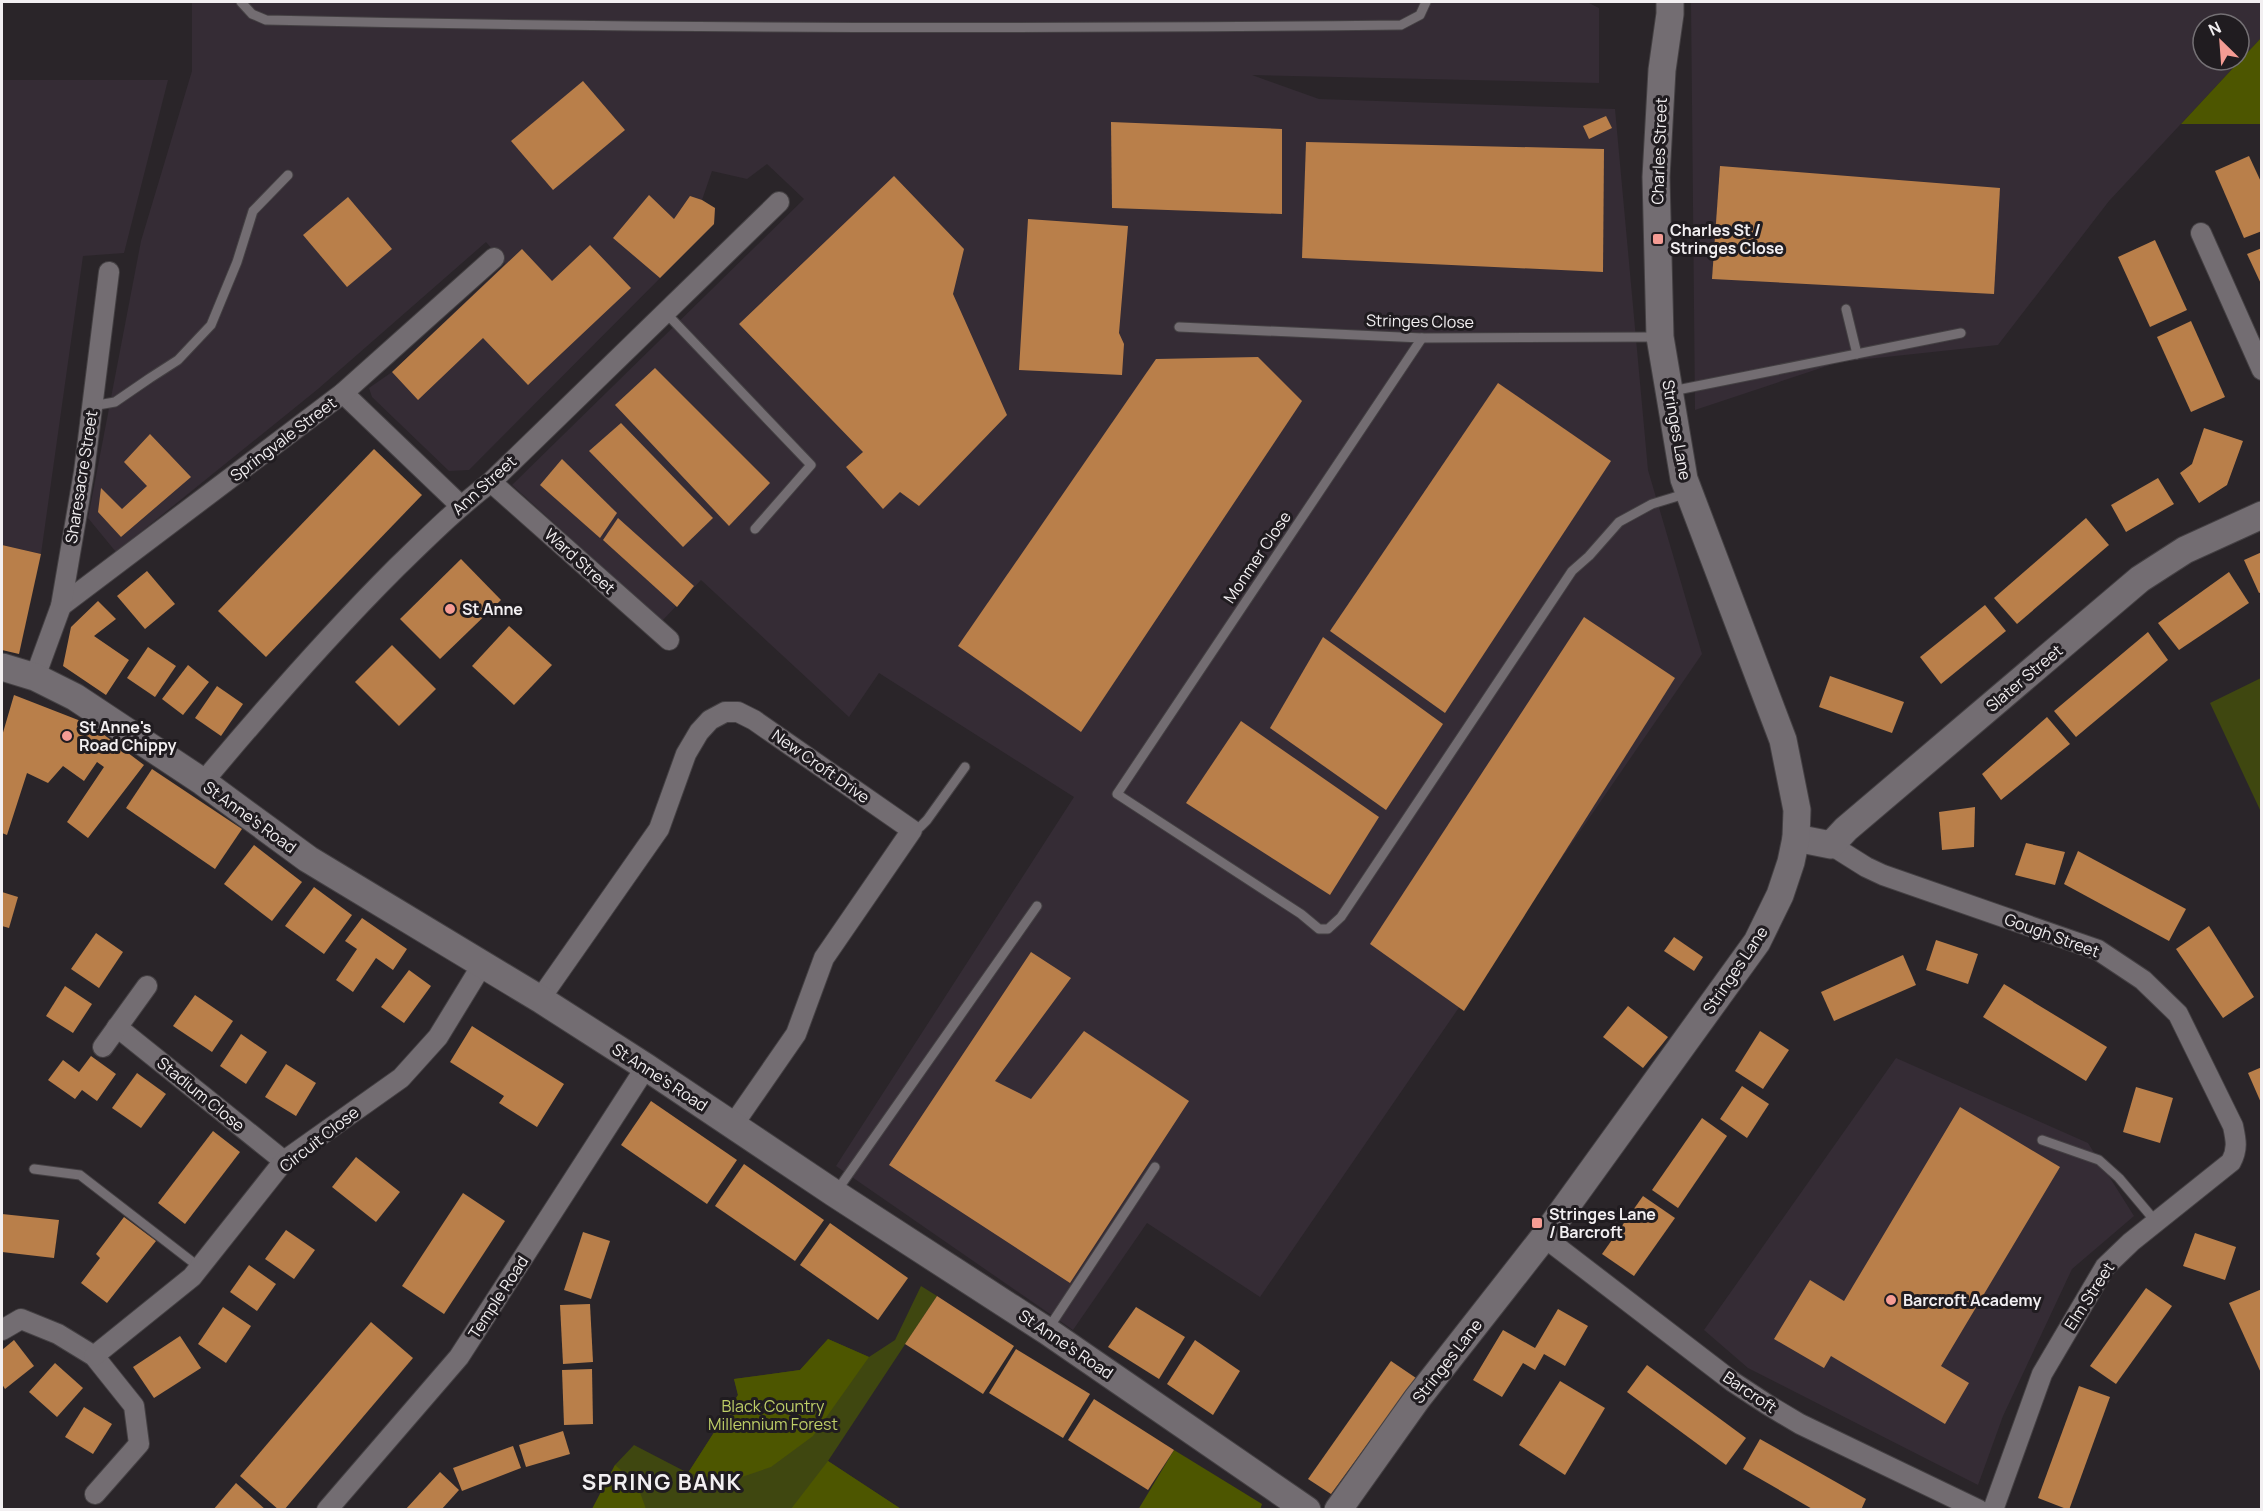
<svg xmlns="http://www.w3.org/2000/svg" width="2263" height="1511" font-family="Manrope,sans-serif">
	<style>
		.built { fill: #352c35; fill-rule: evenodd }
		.green { fill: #3f4710 }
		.forest { fill: #4d5600 }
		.building { fill: #b97f4a }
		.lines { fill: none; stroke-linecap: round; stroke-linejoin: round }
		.lane-casing { stroke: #444043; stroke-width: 11 }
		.street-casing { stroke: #444043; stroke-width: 22 }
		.secondary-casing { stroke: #444043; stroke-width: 29 }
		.lane { stroke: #736d72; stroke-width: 9 }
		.street { stroke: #736d72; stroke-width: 20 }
		.secondary { stroke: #736d72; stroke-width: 27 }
		.poi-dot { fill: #f59c94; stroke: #201c20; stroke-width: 2 }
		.labels { text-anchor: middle; stroke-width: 6; stroke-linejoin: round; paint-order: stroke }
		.street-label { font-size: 16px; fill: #f2eff1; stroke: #201c20 }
		.poi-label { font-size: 16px; font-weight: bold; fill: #f2eff1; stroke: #201c20; text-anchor: start }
		.park-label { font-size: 16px; fill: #bece67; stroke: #201c20 }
		.district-label { font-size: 22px; font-weight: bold; letter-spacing: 1.5px; fill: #f2eff1; stroke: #201c20 }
	</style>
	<rect width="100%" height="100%" fill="#2a2529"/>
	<!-- built -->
	<g class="built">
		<path d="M190 2H1587L1599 8V83L1252 75 1319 99 1615 109 1648 470 1702 654 1260 1297 1147 1223 1073 1330 836 1166 1074 797 879 673 849 717 701 580 662 621 512 485 804 199 767 164 747 179 712 171 702 200 715 208 714 224 469 470 449 471 372 397 369 388 392 372 505 264 486 242 318 389 116 552 88 518 141 241 192 71V2Z"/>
		<path d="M1691 2H2261V38L2109 201 1998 345 1839 362 1695 410ZM2203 24H2239V60H2203Z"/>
		<path d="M2 80H168L124 253 83 256 41 554 2 545Z"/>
		<path d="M1896 1058 2088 1143 2134 1216 2072 1269 2003 1416 1978 1485 1748 1368 1704 1330Z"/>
	</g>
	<!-- green -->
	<g class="green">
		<path d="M2261 678V812L2210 703Z"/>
		<path d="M921 1286 937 1296 828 1461 901 1509 592 1510 615 1465 634 1445 688 1473 738 1395 734 1379 800 1370 828 1339 869 1357 895 1340Z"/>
	</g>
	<!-- forest -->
	<g class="forest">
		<path d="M2261 38V124H2181Z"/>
		<path d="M828 1339 869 1357 813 1436 771 1467 730 1481 688 1473 738 1395 734 1379 800 1370Z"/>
		<path d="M1174 1450 1262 1504 1260 1510H1138Z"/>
		<path d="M828 1461 901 1509H791Z"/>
		<path d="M615 1465 637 1484 646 1509H592Z"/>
	</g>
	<!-- building -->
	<g class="building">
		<path d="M583 81 625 130 553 190 511 141Z"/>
		<path d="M1606 116 1612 128 1589 139 1583 126Z"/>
		<path d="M1111 122 1282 129V214L1112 208Z"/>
		<path d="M1306 142 1604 149 1603 272 1302 258Z"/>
		<path d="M2249 156 2262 184V231L2244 238 2215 171Z"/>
		<path d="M1720 166 2000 188 1994 294 1712 279Z"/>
		<path d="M894 176 964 249 953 294 1007 415 919 506 900 492 883 509 846 467 863 452 739 324Z"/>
		<path d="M649 195 674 219 690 196 702 200 715 208 714 224 660 278 613 238Z"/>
		<path d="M348 197 392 249 347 287 303 235Z"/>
		<path d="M1028 219 1128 226 1119 333 1124 344 1122 375 1019 370Z"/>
		<path d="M2155 240 2187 310 2150 327 2118 257Z"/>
		<path d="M590 245 631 288 528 385 483 338 418 400 392 372 522 249 552 281Z"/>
		<path d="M2262 248V286L2247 254Z"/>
		<path d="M2191 321 2225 397 2191 412 2157 337Z"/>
		<path d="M1258 357 1302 401 1081 732 958 646 1156 359Z"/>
		<path d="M655 368 770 483 729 526 615 405Z"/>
		<path d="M1498 383 1611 461 1445 713 1330 631Z"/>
		<path d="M621 423 713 518 683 547 589 451Z"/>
		<path d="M2204 428 2243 441 2227 485 2199 503 2180 473 2192 464Z"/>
		<path d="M150 434 191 477 121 537 98 512 101 488 122 509 147 486 124 462Z"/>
		<path d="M374 449 422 495 266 657 218 611Z"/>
		<path d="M562 459 617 513 600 538 540 485Z"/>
		<path d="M2158 478 2174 504 2126 532 2111 505Z"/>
		<path d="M618 518 694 586 677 607 603 540Z"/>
		<path d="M2086 518 2109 545 2017 624 1994 598Z"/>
		<path d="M2 545 41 554 19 654 2 650Z"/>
		<path d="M2262 552V592L2259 593 2244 560Z"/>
		<path d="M461 559 501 600 440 659 400 619Z"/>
		<path d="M147 571 175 604 145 629 117 596Z"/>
		<path d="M2229 572 2249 603 2179 650 2158 623Z"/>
		<path d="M98 601 116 619 94 636 129 660 106 695 63 666 71 627Z"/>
		<path d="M1985 605 2006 631 1941 684 1920 657Z"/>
		<path d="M1584 617 1675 678 1464 1011 1370 944Z"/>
		<path d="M509 626 552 665 514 705 472 666Z"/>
		<path d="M2148 632 2168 660 2076 737 2054 711Z"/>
		<path d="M1323 637 1443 724 1386 810 1270 728Z"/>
		<path d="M392 645 436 689 399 726 355 682Z"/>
		<path d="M148 647 176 666 155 697 127 678Z"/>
		<path d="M188 665 209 682 183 715 162 699Z"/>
		<path d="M1830 676 1904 702 1892 733 1819 707Z"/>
		<path d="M217 686 243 704 221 736 195 718Z"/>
		<path d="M14 695 91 725 144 765 88 838 67 822 104 767 97 762 84 781 63 766 48 783 27 773 7 835 2 833V736Z"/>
		<path d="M2047 717 2070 744 2001 800 1982 774Z"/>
		<path d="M1241 721 1379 817 1330 895 1186 803Z"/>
		<path d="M152 769 242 829 215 869 126 808Z"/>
		<path d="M1975 807 1974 847 1942 850 1939 812Z"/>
		<path d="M2026 843 2065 852 2055 885 2015 875Z"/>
		<path d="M254 845 302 882 272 921 224 884Z"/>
		<path d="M2078 851 2186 909 2169 941 2064 884Z"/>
		<path d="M314 887 352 915 324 954 285 926Z"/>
		<path d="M2 892 18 897 9 928 2 926Z"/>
		<path d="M362 918 407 949 393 970 376 958 353 992 336 980 357 949 345 941Z"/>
		<path d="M2209 926 2254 997 2223 1018 2176 949Z"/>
		<path d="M96 933 123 952 99 988 71 969Z"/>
		<path d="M1674 937 1703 957 1694 971 1664 951Z"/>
		<path d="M1936 940 1978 954 1968 984 1926 970Z"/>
		<path d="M1031 952 1071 978 995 1081 1031 1099 1084 1031 1189 1101 1070 1283 889 1165Z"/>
		<path d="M1903 955 1916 985 1834 1021 1821 992Z"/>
		<path d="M409 970 431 986 404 1023 381 1007Z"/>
		<path d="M2004 984 2107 1047 2086 1081 1983 1017Z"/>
		<path d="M65 986 92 1004 73 1033 46 1016Z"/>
		<path d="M195 995 233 1021 212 1052 173 1026Z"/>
		<path d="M1628 1006 1668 1037 1643 1068 1603 1037Z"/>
		<path d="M472 1026 564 1084 537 1127 499 1103 504 1096 450 1062Z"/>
		<path d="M1760 1031 1789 1050 1763 1089 1735 1071Z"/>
		<path d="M241 1034 267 1052 246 1084 220 1066Z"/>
		<path d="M91 1056 116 1074 97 1101 82 1090 75 1099 48 1080 63 1060 79 1072Z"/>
		<path d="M286 1064 316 1083 296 1116 265 1097Z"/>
		<path d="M2262 1067V1105L2248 1073Z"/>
		<path d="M137 1073 166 1094 141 1128 112 1108Z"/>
		<path d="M1742 1086 1769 1104 1747 1138 1720 1119Z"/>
		<path d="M2136 1087 2173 1098 2160 1143 2123 1132Z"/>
		<path d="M651 1101 737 1160 707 1204 621 1145Z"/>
		<path d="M1960 1107 2060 1167 1941 1366 1969 1383 1945 1424 1831 1356 1824 1368 1774 1339 1810 1280 1844 1301Z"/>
		<path d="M1702 1118 1727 1136 1678 1208 1652 1190Z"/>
		<path d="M213 1131 240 1152 185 1224 158 1203Z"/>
		<path d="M356 1157 400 1192 376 1222 332 1187Z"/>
		<path d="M744 1164 824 1220 795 1261 715 1206Z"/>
		<path d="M463 1193 505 1221 444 1314 402 1286Z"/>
		<path d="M1643 1196 1675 1218 1634 1276 1602 1254Z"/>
		<path d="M2 1214 59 1220 54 1258 2 1252Z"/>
		<path d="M124 1217 156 1241 107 1303 81 1283 100 1258 96 1254Z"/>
		<path d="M830 1223 908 1278 878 1320 800 1265Z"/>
		<path d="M286 1230 315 1250 294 1279 265 1259Z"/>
		<path d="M583 1232 610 1241 591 1299 564 1290Z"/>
		<path d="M2195 1233 2236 1247 2225 1280 2183 1266Z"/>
		<path d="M249 1265 276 1284 257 1311 230 1292Z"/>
		<path d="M2146 1288 2172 1306 2116 1384 2090 1366Z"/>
		<path d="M2262 1289V1375L2229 1303Z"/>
		<path d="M937 1296 1014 1346 983 1394 905 1344Z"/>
		<path d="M590 1304 593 1362 563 1364 560 1305Z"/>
		<path d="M223 1307 251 1326 226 1363 198 1344Z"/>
		<path d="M1136 1307 1185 1337 1159 1379 1108 1347Z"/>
		<path d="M1558 1309 1588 1326 1565 1366 1544 1354 1535 1370 1523 1363 1502 1397 1473 1380 1503 1330 1535 1348Z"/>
		<path d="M371 1322 413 1358 284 1510H279L240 1476Z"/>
		<path d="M180 1336 201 1368 154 1398 133 1367Z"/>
		<path d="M14 1340 34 1366 5 1389 2 1384V1350Z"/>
		<path d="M1195 1340 1240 1371 1213 1415 1167 1384Z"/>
		<path d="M1016 1349 1090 1394 1063 1438 989 1393Z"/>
		<path d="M1391 1361 1416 1378 1331 1494 1308 1479Z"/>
		<path d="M55 1363 83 1388 57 1417 29 1392Z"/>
		<path d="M1647 1365 1746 1438 1726 1465 1627 1392Z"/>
		<path d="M592 1369 593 1424 564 1425 562 1370Z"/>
		<path d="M1560 1381 1605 1408 1565 1475 1519 1445Z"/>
		<path d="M2079 1386 2110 1397 2069 1510 2038 1498Z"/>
		<path d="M1094 1399 1174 1450 1148 1490 1068 1440Z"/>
		<path d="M84 1407 112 1424 93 1454 65 1437Z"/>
		<path d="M563 1431 570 1454 526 1467 519 1445Z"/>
		<path d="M1760 1439 1866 1499 1861 1510H1814L1743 1469Z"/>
		<path d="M513 1446 521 1468 462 1491 453 1468Z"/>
		<path d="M440 1472 459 1490 441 1510H405Z"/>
		<path d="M236 1483 266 1510H213Z"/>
	</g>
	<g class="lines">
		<defs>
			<g id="lane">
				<path d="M241 2 252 14 266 20C644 29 1023 29 1401 25L1420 15 1426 2"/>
				<path d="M1846 309 1857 354"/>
				<path d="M665 312 811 465 755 529"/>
				<path d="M1179 327 1422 338 1657 337"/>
				<path d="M1422 338 1117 794 1301 914 1319 929H1328L1341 917 1572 571 1589 556 1619 522 1652 504 1688 493"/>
				<path d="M1672 391 1961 333"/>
				<path d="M92 406 115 402 150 378 178 360 211 325 237 262 253 211 288 175"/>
				<path d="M912 830 920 827 927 820 965 767"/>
				<path d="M2042 1140 2099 1160 2119 1178 2156 1222"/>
				<path d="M34 1169 80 1175 199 1267"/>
				<path d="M836 1192 1037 906"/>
				<path d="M1048 1329 1155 1167"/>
			</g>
			<g id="street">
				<path d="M2201 233 2262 370"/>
				<path d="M343 393 460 505"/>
				<path d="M491 482 669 640"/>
				<path d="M61 606 343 393 494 258"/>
				<path d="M35 677 61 606 84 472 109 272"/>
				<path d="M203 782C265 708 328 636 396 568 427 538 457 508 491 482L779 202"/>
				<path d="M1831 845 1866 867 1883 875 2098 950 2143 980 2178 1014 2233 1126C2236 1140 2238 1149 2231 1162L2131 1242 2105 1267 2042 1374 1993 1510"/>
				<path d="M540 999 659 829 686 754 699 732 710 720 725 712H738L754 720 912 830 824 958 796 1034 733 1125"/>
				<path d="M117 1027 284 1161"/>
				<path d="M103 1047 147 986"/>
				<path d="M1544 1237 1733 1382 1768 1405 1800 1424 1979 1510"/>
				<path d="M2 1330 21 1319 58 1334 94 1356 134 1406 139 1444 95 1494"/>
				<path d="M94 1356 192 1277 284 1161 401 1078 438 1037 482 965"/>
				<path d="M327 1510 459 1357 646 1067"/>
			</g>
			<g id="secondary">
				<path d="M2 667 35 677 75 697 203 782 308 859 540 999 646 1067 834 1193 1047 1331 1307 1510"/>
				<path d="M1796 838 1831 845 1846 829 2140 579 2185 550 2262 515"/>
				<path d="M1338 1510 1417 1399 1544 1237 1757 942 1780 895 1791 862 1796 838 1797 810 1783 740 1684 479 1660 337 1656 177 1662 70 1670 14V2"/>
			</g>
		</defs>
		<!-- lane casing -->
		<use href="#lane" class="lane-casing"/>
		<!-- street casing -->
		<use href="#street" class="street-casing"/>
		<!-- secondary casing -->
		<use href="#secondary" class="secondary-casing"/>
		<!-- lane -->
		<use href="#lane" class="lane"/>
		<!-- street -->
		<use href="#street" class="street"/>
		<!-- secondary -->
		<use href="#secondary" class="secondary"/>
	</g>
	<!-- markers -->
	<g class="poi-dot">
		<rect x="1652" y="233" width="12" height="12" rx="3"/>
		<circle cx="450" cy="609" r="6"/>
		<circle cx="67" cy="736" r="6"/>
		<rect x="1531" y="1217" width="12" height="12" rx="3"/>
		<circle cx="1891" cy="1300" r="6"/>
	</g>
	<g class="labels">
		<!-- street labels -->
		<g class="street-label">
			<text transform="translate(1659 151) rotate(-88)" y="6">Charles Street</text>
			<text transform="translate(1420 321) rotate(1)" y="6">Stringes Close</text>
			<text transform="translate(1677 430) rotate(80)" y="6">Stringes Lane</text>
			<text transform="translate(283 439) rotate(-37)" y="6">Springvale Street</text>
			<text transform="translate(81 477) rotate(-81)" y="6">Sharesacre Street</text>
			<text transform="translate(484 485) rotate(-42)" y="6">Ann Street</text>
			<text transform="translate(1257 557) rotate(-56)" y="6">Monmer Close</text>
			<text transform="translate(580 561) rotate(42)" y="6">Ward Street</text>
			<text transform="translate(2024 678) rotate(-40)" y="6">Slater Street</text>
			<text transform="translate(821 766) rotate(35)" y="6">New Croft Drive</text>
			<text transform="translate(250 817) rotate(36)" y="6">St Anne's Road</text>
			<text transform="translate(2052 935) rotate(20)" y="6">Gough Street</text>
			<text transform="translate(1735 970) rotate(-56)" y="6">Stringes Lane</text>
			<text transform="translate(660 1077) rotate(33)" y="6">St Anne's Road</text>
			<text transform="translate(201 1094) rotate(39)" y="6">Stadium Close</text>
			<text transform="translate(319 1139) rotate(-38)" y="6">Circuit Close</text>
			<text transform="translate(2089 1296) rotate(-57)" y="6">Elm Street</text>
			<text transform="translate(498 1297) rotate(-57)" y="6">Temple Road</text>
			<text transform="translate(1066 1344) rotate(34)" y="6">St Anne's Road</text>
			<text transform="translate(1447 1361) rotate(-52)" y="6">Stringes Lane</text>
			<text transform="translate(1750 1392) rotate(34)" y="6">Barcroft</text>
		</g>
		<!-- poi labels -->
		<g class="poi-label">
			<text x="1670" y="236">Charles St /<tspan x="1670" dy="18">Stringes Close</tspan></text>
			<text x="462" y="615">St Anne</text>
			<text x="79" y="733">St Anne's<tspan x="79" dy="18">Road Chippy</tspan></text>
			<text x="1549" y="1220">Stringes Lane<tspan x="1549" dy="18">/ Barcroft</tspan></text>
			<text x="1903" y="1306">Barcroft Academy</text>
		</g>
		<!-- park labels -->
		<g class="park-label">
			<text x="773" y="1412">Black Country<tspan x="773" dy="18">Millennium Forest</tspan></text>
		</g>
		<!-- district labels -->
		<g class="district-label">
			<text x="662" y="1490">SPRING BANK</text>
		</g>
	</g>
	<!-- border -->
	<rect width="2263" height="1511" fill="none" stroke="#f2eff1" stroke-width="6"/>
	<!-- north arrow -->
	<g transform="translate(2221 42) rotate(335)"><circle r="28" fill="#201c20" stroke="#747074" stroke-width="1.5"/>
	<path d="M0-4.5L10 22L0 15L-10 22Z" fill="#f59c94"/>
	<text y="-9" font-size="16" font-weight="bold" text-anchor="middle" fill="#f2eff1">N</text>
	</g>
</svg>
